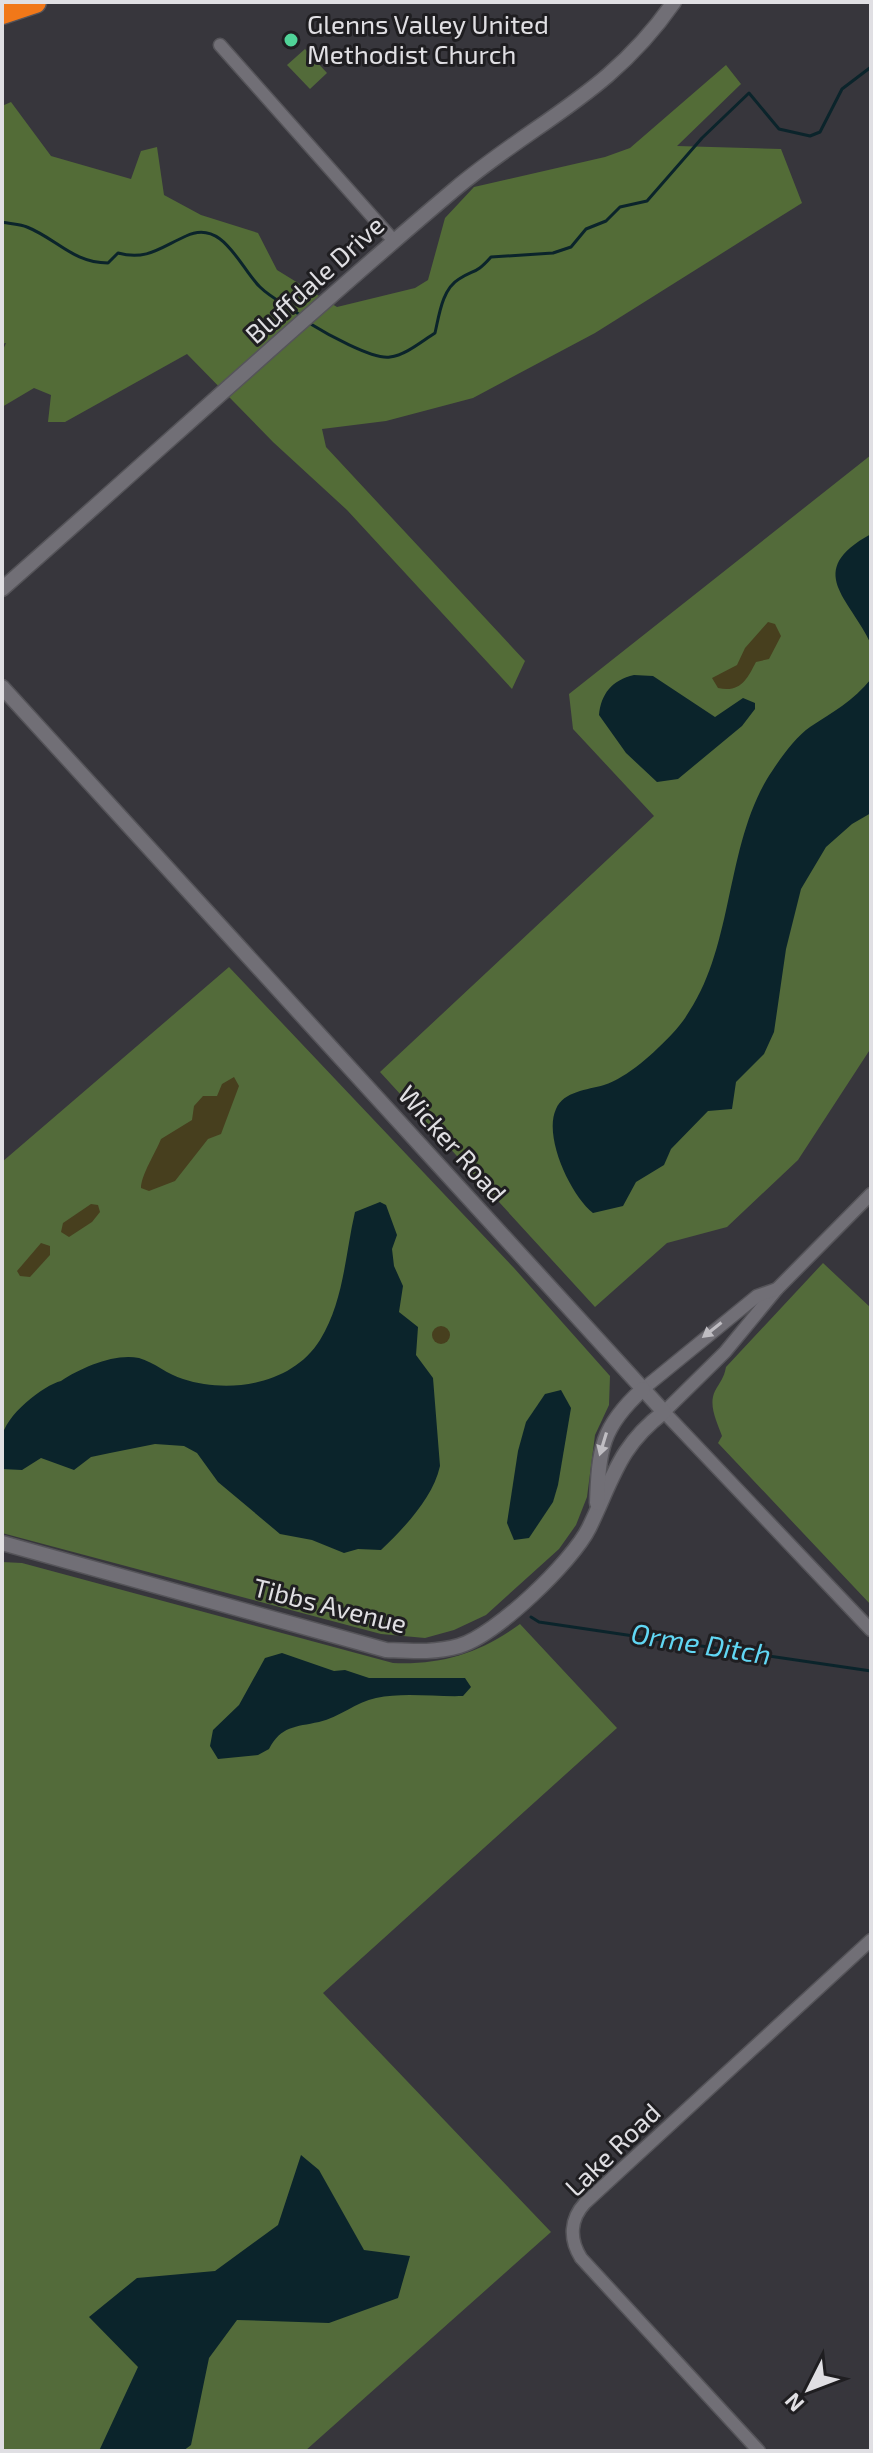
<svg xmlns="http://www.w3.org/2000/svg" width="873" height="2453" font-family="'Exo 2',sans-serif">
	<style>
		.green { fill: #536b3a }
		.forest { fill: #536c37 }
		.sand { fill: #473f1e }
		.water { fill: #0b242b }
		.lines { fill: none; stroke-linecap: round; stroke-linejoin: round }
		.stream { stroke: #0b242b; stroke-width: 3 }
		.minor-casing { stroke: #555459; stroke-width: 15 }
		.tertiary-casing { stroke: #555459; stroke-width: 17 }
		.motorway-casing { stroke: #555459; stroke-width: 25 }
		.minor { stroke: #716f76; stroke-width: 12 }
		.tertiary { stroke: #716f76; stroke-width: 14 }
		.motorway { stroke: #f17819; stroke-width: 22 }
		.oneway { fill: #bfbdc2 }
		.poi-dot { fill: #50d398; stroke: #1f1e21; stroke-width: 3 }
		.labels { text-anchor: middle; stroke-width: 6; stroke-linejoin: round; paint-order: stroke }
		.poi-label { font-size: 26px; fill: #e0dfe3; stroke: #1f1e21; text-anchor: start }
		.street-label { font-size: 26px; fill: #e0dfe3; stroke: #1f1e21 }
		.water-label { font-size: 28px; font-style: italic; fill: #61d7f4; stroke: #1f1e21 }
	</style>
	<rect width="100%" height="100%" fill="#37363c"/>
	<!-- green -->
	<g class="green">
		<path d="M305 49 327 73 310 89 287 65Z"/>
		<path d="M871 455V1048L798 1160 727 1227 667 1243 595 1307 380 1072 654 816 573 729 569 694Z"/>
		<path d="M229 967 514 1268 610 1376 609 1405 595 1435 587 1497 576 1525 559 1549 486 1615 454 1630 425 1638 381 1634 2 1533V1162Z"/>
		<path d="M823 1263 871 1308V1605L718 1443 722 1436C717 1422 708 1405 715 1391 720 1382 724 1378 726 1367Z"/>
		<path d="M2 1562 22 1563 393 1663C442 1665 480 1653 520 1624L617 1728 323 1993 551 2232 305 2451H2Z"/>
	</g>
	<!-- forest -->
	<path class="forest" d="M726 65 741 84 677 146 781 149 802 203 595 333 473 398 386 421 322 429 326 447 525 661 512 689 347 510 273 442 187 354 65 422H48L51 395 34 388 2 407V352L6 343 2 344V106L11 102 51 156 131 179 141 151 157 147 164 195 201 215 258 233 277 270 337 307 415 288 428 280 445 218 474 187 605 157 630 148Z"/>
	<!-- sand -->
	<g class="sand">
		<path d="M768 622 775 624 781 636 769 659 756 662C747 679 741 693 718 688L712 678 737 665 745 648Z"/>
		<path d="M234 1077 239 1086 221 1134 208 1139 175 1181 149 1191 141 1188C141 1175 156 1152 161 1139L192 1120 194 1106 203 1096H217L222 1084Z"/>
		<path d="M91 1204 98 1205 100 1212 92 1222 69 1237 61 1232 63 1223Z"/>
		<path d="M41 1243 50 1246V1255L30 1277 20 1276 17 1271Z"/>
		<circle cx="441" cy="1335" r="9"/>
	</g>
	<!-- water -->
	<g class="water">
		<path d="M871 534V644C850 598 803 571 871 534Z"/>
		<path d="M634 675 653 676 715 717 743 698 755 703V709L742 726 678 779 657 782 626 753 599 715C601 694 612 680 634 675Z"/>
		<path d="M871 679V813L852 824 826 847 801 889 786 949 774 1032 764 1054 736 1082 732 1109 708 1111 671 1149 664 1165 636 1182 623 1206 593 1213C571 1196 543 1137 556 1109 564 1091 587 1090 604 1085 627 1078 655 1052 672 1034 736 965 721 857 767 779 777 763 794 738 810 727 833 712 853 701 871 679Z"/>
		<path d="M380 1202 386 1205 397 1235 392 1249 394 1266 403 1286 399 1312 418 1327 416 1355 433 1378 440 1466C433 1498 404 1528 381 1550L358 1549 344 1553 312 1540 280 1534 218 1482 197 1453 184 1446 155 1444 110 1453 91 1457 74 1470 41 1458 22 1470 2 1469C2 1459 1 1448 2 1438 4 1416 44 1385 61 1381 82 1367 115 1353 139 1358 154 1362 168 1375 183 1379 229 1394 292 1385 320 1340 344 1301 345 1255 355 1212Z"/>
		<path d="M561 1390 571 1408 558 1485 553 1502 529 1538 514 1540 507 1523 518 1451 526 1422 545 1394Z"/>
		<path d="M282 1653 334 1671 345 1670 369 1678H465L471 1687 463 1696C435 1697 403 1692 376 1698 356 1702 340 1717 319 1722 295 1727 281 1726 269 1749L258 1755 218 1759 210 1746 213 1730 239 1705 265 1658Z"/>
		<path d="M301 2155 319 2170 364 2250 410 2256 398 2298 329 2323 237 2320 209 2358 191 2445 183 2451H99L138 2367 89 2317 137 2278 215 2271 278 2225Z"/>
	</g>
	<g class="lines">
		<!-- stream -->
		<g class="stream">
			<path d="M2 222C10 224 20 224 27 227 57 239 73 263 108 263L118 253C147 261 161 247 186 236 223 218 240 268 260 287 271 298 288 306 300 315"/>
			<path d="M309 323C325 333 373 360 390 357 406 355 422 341 435 333 439 316 442 289 459 279 475 269 476 274 491 257L553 253 571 247 586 229 606 221 620 207 647 201 702 138 749 93 779 129 810 136 820 132 842 89 871 67"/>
			<path d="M531 1617 539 1622 871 1671"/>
		</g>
		<defs>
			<g id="minor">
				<path d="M220 45 394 241"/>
				<path d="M871 1194 777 1289 725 1352 664 1412 871 1630"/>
				<path d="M643 1389 757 1296 777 1289"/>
				<path d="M759 2451 581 2258C569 2239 570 2219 585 2203L871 1940"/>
			</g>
			<g id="tertiary">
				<path d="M2 589C153 456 301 319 455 189 536 121 611 93 674 2"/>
				<path d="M2 687 664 1412C618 1447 613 1479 589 1528 572 1562 496 1635 459 1646 435 1653 411 1651 386 1650L2 1543"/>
				<path d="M597 1503C599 1449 601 1427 643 1389"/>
			</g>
			<path id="motorway" d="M2 13 35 2"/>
		</defs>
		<!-- minor casing -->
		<use href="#minor" class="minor-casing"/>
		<!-- tertiary casing -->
		<use href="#tertiary" class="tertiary-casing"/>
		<!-- motorway casing -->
		<use href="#motorway" class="motorway-casing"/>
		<!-- minor -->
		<use href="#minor" class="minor"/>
		<!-- tertiary -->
		<use href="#tertiary" class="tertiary"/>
		<!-- motorway -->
		<use href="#motorway" class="motorway"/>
	</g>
	<!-- one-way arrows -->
	<defs><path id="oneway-solid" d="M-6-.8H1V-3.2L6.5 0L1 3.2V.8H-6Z" transform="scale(2)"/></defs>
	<g class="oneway">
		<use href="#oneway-solid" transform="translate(712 1330) rotate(142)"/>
		<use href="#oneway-solid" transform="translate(603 1444) rotate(107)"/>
	</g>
	<!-- markers -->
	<circle class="poi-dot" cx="291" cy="40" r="8"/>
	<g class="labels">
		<!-- poi labels -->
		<g class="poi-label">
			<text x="307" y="34">Glenns Valley United<tspan x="307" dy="30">Methodist Church</tspan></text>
		</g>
		<!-- street labels -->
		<g class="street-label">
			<text transform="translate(315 280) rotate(-42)" y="9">Bluffdale Drive</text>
			<text transform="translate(452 1144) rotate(48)" y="9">Wicker Road</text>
			<text transform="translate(330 1606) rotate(14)" y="9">Tibbs Avenue</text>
			<text transform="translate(613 2150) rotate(-44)" y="9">Lake Road</text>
		</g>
		<!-- water labels -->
		<g class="water-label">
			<text transform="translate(701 1644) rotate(9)" y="10">Orme Ditch</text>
		</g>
	</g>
	<!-- border -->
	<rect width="873" height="2453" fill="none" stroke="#e0dfe3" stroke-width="8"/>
	<!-- north arrow -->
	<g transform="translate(809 2389) rotate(228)" stroke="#1f1e21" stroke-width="6" paint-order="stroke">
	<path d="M0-6L14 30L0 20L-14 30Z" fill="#e0dfe3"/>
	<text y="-12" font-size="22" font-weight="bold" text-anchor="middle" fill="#e0dfe3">N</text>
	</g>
</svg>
